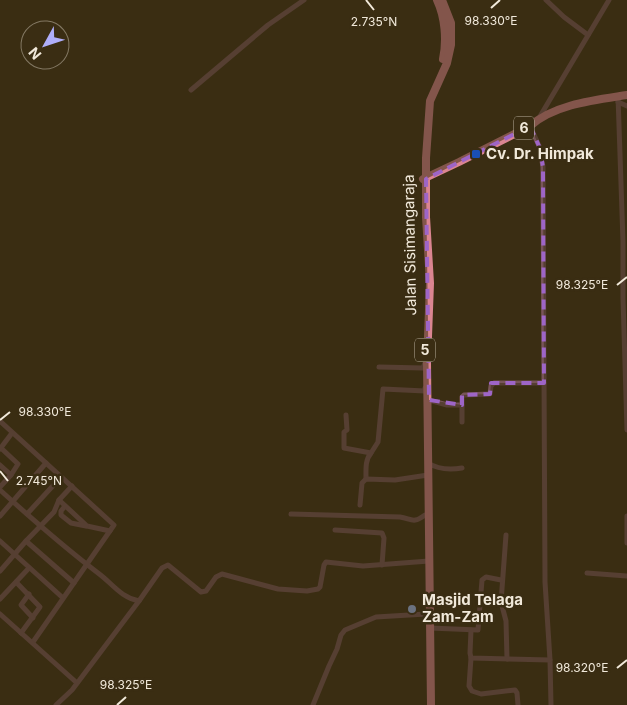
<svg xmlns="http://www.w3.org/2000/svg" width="627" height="705" font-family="Inter,sans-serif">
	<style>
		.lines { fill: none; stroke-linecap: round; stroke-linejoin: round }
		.minor { stroke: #785459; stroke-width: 5 }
		.highway { stroke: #db8591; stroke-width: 8 }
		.marked { fill: none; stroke: #9e65c7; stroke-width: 4; stroke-dasharray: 10 6; stroke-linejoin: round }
		.ticks { fill: none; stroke: #f1e9da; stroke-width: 2 }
		.transit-dot { fill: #1a4fb4; stroke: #3a2d13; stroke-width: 2 }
		.worship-dot { fill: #6b7280; stroke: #3a2d13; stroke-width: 2 }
		.labels { text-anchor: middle; stroke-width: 5; stroke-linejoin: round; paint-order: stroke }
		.shield { fill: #3a2d13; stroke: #bab19e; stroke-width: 1 }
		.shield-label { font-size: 14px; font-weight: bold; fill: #f1e9da }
		.poi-label { font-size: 15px; font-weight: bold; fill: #f1e9da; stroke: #3a2d13; text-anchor: start }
		.street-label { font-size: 15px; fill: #f1e9da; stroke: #3a2d13 }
		.ticks-label { font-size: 12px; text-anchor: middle; fill: #f1e9da; stroke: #3a2d13; stroke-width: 5; stroke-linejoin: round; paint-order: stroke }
	</style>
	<rect width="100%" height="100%" fill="#3a2d13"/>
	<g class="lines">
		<!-- minor -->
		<g class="minor">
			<path d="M546 0 564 17 588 35"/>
			<path d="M191 90 268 25 304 0"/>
			<path d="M618 96 623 242V298L627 430"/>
			<path d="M618 102 627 106"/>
			<path d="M539 118 609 0"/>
			<path d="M530 126 540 148 543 167 545 582 550 660 551 705"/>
			<path d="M379 367 423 368 425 363H427"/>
			<path d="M429 400 447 405H462"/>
			<path d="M346 415 347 430 344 432V448L371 453 378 442 383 389 425 391V388"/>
			<path d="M0 421 114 525 33 642"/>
			<path d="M462 422V397L464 395 490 394 491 386 494 383H544"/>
			<path d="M1 448 18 464 11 475"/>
			<path d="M0 449 12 433"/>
			<path d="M428 463C439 470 450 470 462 468"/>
			<path d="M0 465 11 475 0 487"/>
			<path d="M366 479C366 469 365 460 371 453"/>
			<path d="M0 490C32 519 64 547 98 573 113 584 120 597 139 601L162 568 168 565 201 592 206 591 216 577 222 574 278 589 307 591 318 589 320 587 324 565 326 562 363 566 429 561"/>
			<path d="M59 500 87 526 110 531"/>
			<path d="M360 505 362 483 366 479 395 480 428 475"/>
			<path d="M65 506 61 511V515L71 523 86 526"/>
			<path d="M27 514 61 477"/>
			<path d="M291 514 400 517C412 519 413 524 425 515H429"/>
			<path d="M0 516 46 463"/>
			<path d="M627 516V543"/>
			<path d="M335 530 382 533 384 538 382 565"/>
			<path d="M506 535 501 602 506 621 507 659"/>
			<path d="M0 541 63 598"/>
			<path d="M26 541 54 512 59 500 72 486"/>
			<path d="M0 571 26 541 74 583"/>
			<path d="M587 573 627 576"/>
			<path d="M16 582 40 607 21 633"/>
			<path d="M29 594 21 605 33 618"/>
			<path d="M0 599 29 568"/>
			<path d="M0 614 77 683"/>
			<path d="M430 628 478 630 482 580 486 577 501 580"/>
			<path d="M471 630 470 653 471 658 550 660"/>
			<path d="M471 658 469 686 472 691 481 694 515 690 517 693 518 705"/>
			<path d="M56 705 72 690 139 601"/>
			<path d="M313 705 329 666 337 649 341 635 345 630 376 617 426 614"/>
		</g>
		<!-- highway -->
		<g class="highway">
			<path d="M437 0C445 17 447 40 443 59"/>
			<path d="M423 179 459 162 530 126C555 104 595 100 627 95"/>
			<path d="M431 705 427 363 430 283 426 217V158L430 101 447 63 451 45V23L442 0"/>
		</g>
	</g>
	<!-- marked area -->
	<path d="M0 0H627V705H0ZM530 126 540 148 543 167 544 383H491L490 394 462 395V405L429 400 426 179Z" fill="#3a2d13" fill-opacity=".55" fill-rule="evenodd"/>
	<path class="marked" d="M530 126 540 148 543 167 544 383H491L490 394 462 395V405L429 400 426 179Z"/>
	<!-- ticks -->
	<path class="ticks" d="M366 0 374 10M491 8 500 0M617 285 627 277M0 420 10 412M0 471 8 481M617 668 627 660M117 705 126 697"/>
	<!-- markers -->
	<rect class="transit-dot" x="471" y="149" width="10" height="10" rx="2.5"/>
	<circle class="worship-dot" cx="412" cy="609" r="5"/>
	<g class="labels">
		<!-- shield labels -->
		<g class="shield">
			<rect x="514" y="116.5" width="20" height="23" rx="4"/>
			<rect x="415" y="338.5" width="20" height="23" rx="4"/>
		</g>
		<g class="shield-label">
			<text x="524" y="133">6</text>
			<text x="425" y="355">5</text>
		</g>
		<!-- poi labels -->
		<g class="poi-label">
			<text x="486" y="159">Cv. Dr. Himpak</text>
			<text x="422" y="605">Masjid Telaga<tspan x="422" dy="17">Zam-Zam</tspan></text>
		</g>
		<!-- street labels -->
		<g class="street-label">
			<text transform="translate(410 245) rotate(-91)" y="5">Jalan Sisimangaraja</text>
		</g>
	</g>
	<g class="ticks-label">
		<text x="491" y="25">98.330°E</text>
		<text x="374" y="26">2.735°N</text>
		<text x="582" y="289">98.325°E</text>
		<text x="45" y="416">98.330°E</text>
		<text x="39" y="485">2.745°N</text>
		<text x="582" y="672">98.320°E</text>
		<text x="126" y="689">98.325°E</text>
	</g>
	<!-- north arrow -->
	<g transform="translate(45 45) rotate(230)"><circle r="24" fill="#3a2d13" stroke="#837863"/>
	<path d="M0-4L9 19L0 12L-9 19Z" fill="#afaefa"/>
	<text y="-8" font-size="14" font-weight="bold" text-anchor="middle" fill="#f1e9da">N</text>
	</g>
</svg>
